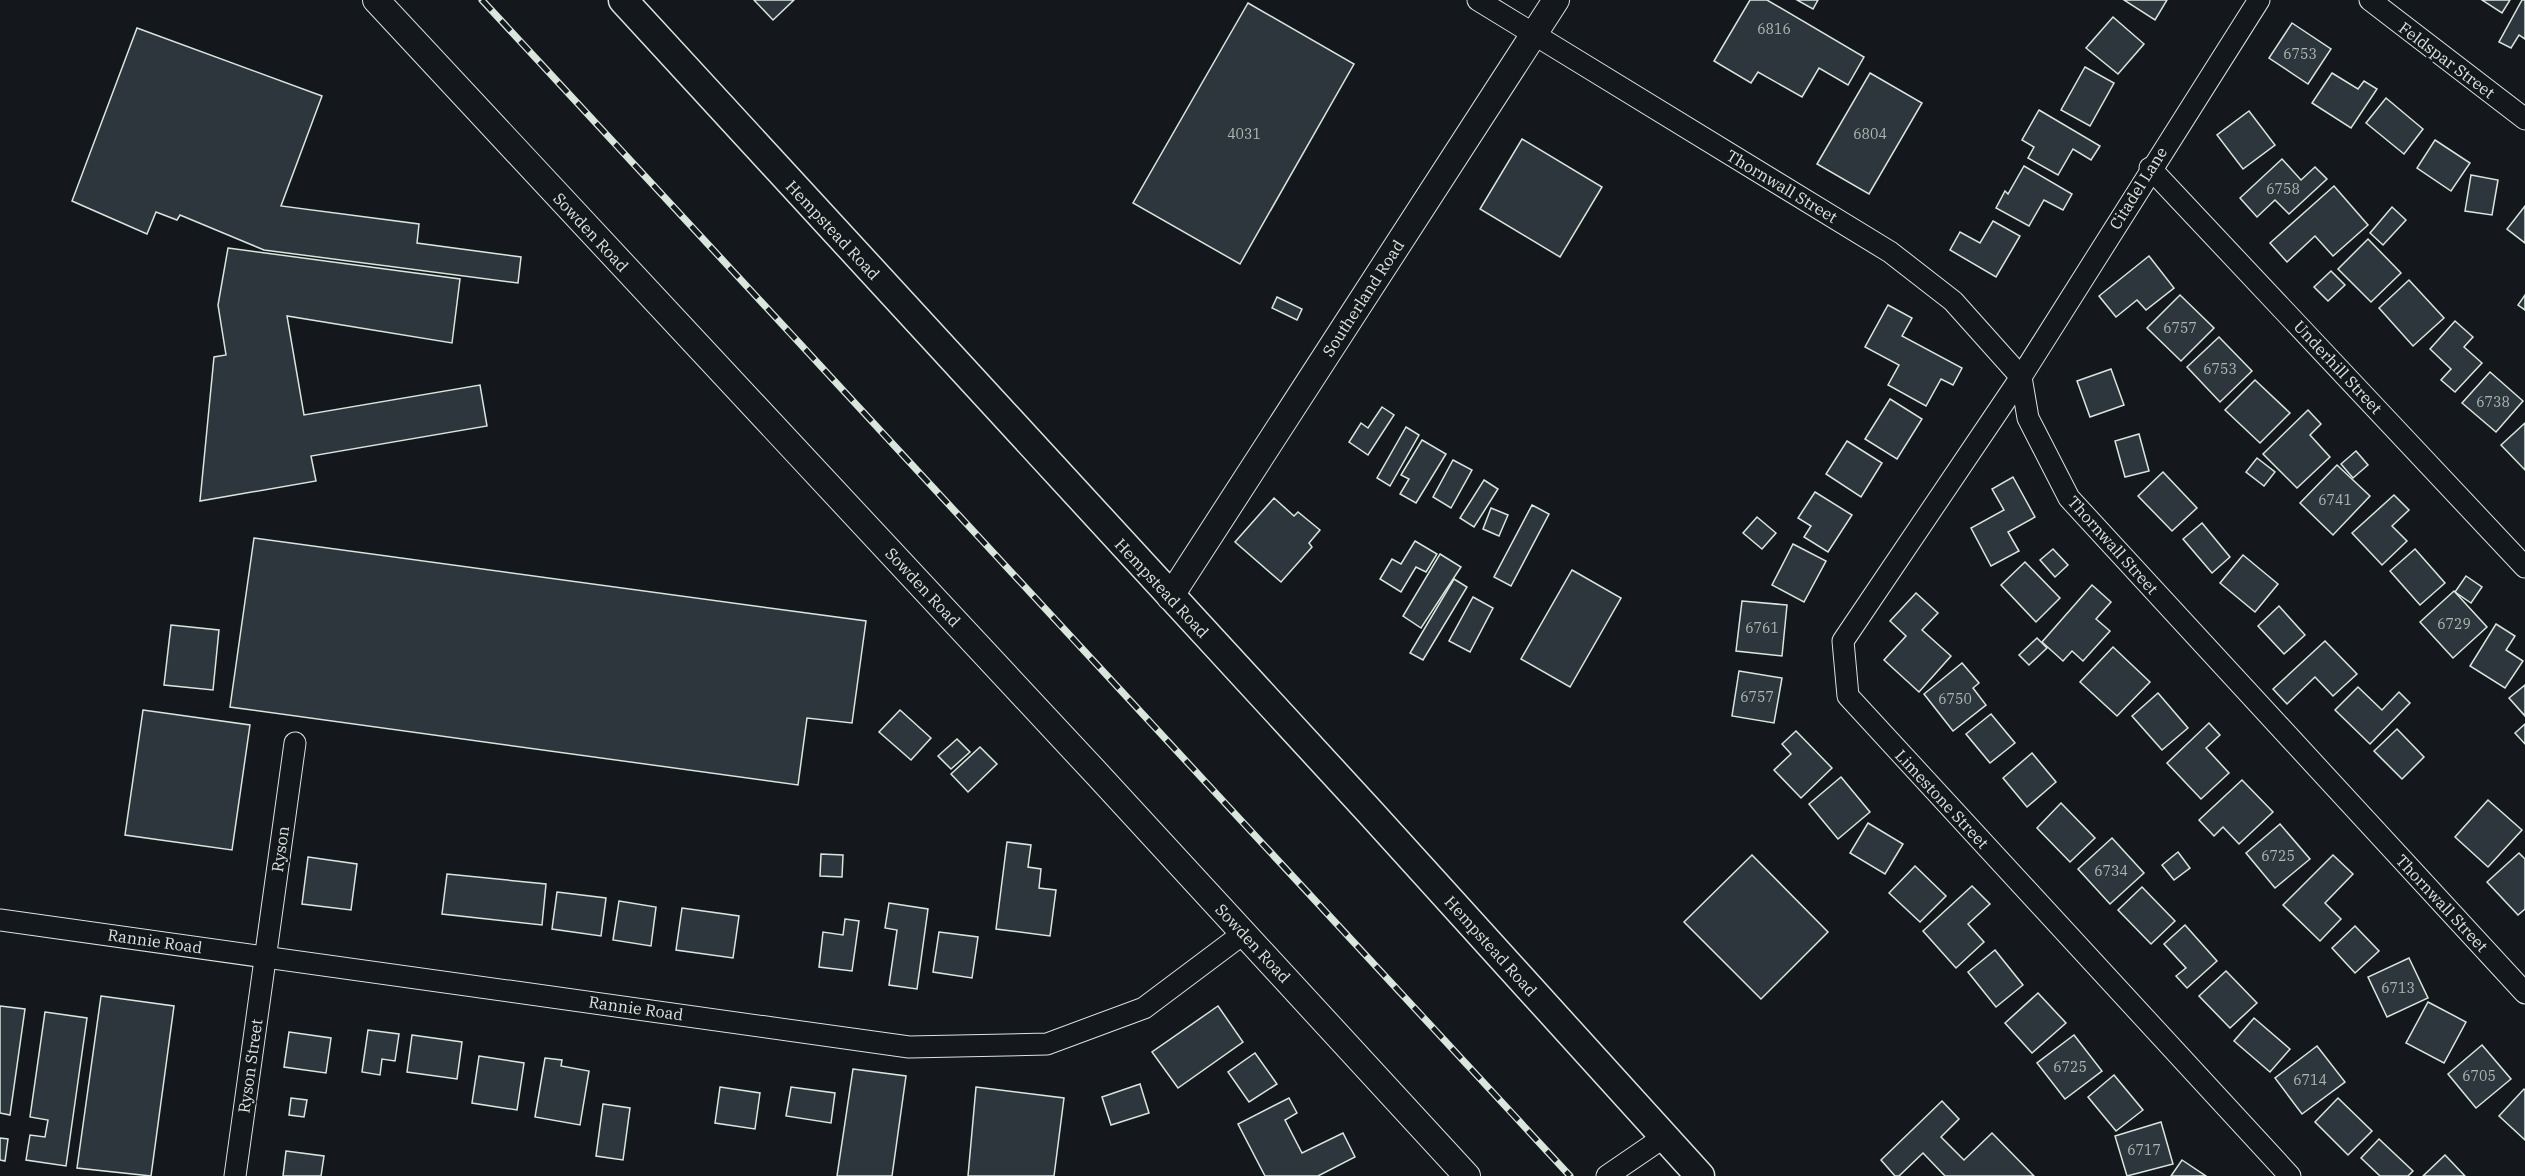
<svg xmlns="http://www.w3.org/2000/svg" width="2525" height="1176" font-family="'IBM Plex Serif',serif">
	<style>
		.building { fill: #2c363c; stroke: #d8e6dc; stroke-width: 1.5 }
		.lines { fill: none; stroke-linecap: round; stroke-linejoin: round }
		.minor-casing { stroke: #d8e6dc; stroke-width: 23 }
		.tertiary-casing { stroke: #d8e6dc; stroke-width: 28 }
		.secondary-casing { stroke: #d8e6dc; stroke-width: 31 }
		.minor { stroke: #14181c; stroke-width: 21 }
		.tertiary { stroke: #14181c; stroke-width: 26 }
		.secondary { stroke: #14181c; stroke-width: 28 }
		.rail-casing { stroke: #d8e6dc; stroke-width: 7 }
		.rail { stroke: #14181c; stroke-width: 4.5; stroke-dasharray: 14; stroke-linecap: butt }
		.labels { text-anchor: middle; stroke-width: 4.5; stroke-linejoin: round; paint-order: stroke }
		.number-label { font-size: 14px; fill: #adbab4 }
		.street-label { font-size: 16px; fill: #d8e6dc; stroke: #14181c }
	</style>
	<rect width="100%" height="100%" fill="#14181c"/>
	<!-- building -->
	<g class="building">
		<path d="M754 0H794L773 20Z"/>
		<path d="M1750 0H1767L1864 57 1848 85 1819 68 1802 97 1758 72 1751 83 1714 61Z"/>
		<path d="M1797 0H1818L1813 9Z"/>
		<path d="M2124 0H2167L2155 20Z"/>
		<path d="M2482 0H2510L2502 13Z"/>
		<path d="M2522 0H2525V39L2519 35 2511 48 2499 42Z"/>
		<path d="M1248 3 1354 64 1240 264 1133 203Z"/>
		<path d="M2113 17 2144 44 2118 74 2086 48Z"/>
		<path d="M2292 23 2331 49 2308 84 2269 58Z"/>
		<path d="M137 28 322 96 281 206 419 224 417 243 521 257 518 283 264 250 180 215 177 220 156 212 147 234 72 201Z"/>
		<path d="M2085 67 2114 83 2090 126 2061 110Z"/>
		<path d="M1870 73 1922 103 1869 194 1817 164Z"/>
		<path d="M2332 73 2358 89 2364 81 2377 89 2351 128 2312 103Z"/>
		<path d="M2386 98 2423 129 2404 154 2366 123Z"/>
		<path d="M2039 110 2100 146 2091 160 2073 149 2058 175 2028 158 2034 147 2022 140Z"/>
		<path d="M2249 111 2275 145 2243 169 2217 135Z"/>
		<path d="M1522 139 1602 187 1560 257 1480 209Z"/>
		<path d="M2435 140 2470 163 2451 191 2417 168Z"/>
		<path d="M2282 159 2301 180 2315 167 2327 179 2289 214 2275 200 2257 217 2240 198Z"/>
		<path d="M2024 166 2072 194 2063 210 2044 200 2029 226 1996 208 2005 191 2008 194Z"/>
		<path d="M2471 175 2498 180 2492 215 2465 211Z"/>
		<path d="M2334 186 2368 225 2333 256 2315 236 2287 262 2270 243Z"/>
		<path d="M2525 206V243L2507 229Z"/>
		<path d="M2392 207 2406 220 2383 245 2370 233Z"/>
		<path d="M1993 221 2020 236 1996 277 1950 250 1960 232 1980 243Z"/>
		<path d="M2368 239 2401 273 2371 302 2338 269Z"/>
		<path d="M228 248 460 279 452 343 287 316 304 415 480 385 487 426 311 456 316 481 200 501 214 357 226 355 218 305Z"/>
		<path d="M2149 256 2174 288 2146 310 2137 300 2116 317 2099 296Z"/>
		<path d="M2331 271 2345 285 2328 301 2314 287Z"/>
		<path d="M2409 280 2444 318 2413 346 2379 308Z"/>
		<path d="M2180 295 2214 328 2181 361 2147 328Z"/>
		<path d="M2525 295V310L2518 305Z"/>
		<path d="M1277 297 1302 309 1297 320 1272 308Z"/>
		<path d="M1888 305 1912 318 1902 336 1962 368 1953 385 1941 379 1926 406 1888 385 1899 365 1865 347Z"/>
		<path d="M2455 321 2473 337 2464 347 2482 363 2455 392 2441 380 2451 369 2430 349Z"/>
		<path d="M2219 337 2252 371 2220 402 2187 367Z"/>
		<path d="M2111 369 2124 405 2090 417 2077 381Z"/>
		<path d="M2490 372 2523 401 2496 432 2462 403Z"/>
		<path d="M2255 380 2290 413 2260 443 2225 410Z"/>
		<path d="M1890 399 1922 419 1897 459 1865 439Z"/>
		<path d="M1382 407 1394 415 1368 455 1349 442 1361 423 1368 428Z"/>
		<path d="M2308 410 2321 424 2310 435 2330 457 2297 488 2263 454Z"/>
		<path d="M2525 423V470L2501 445Z"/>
		<path d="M1406 427 1419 435 1390 486 1377 478Z"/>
		<path d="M2139 434 2149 471 2125 477 2115 441Z"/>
		<path d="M1422 440 1446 454 1416 503 1400 494 1409 479 1401 475Z"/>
		<path d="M1847 441 1882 463 1861 497 1826 474Z"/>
		<path d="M2356 451 2368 465 2353 478 2341 464Z"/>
		<path d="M2257 458 2275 472 2264 486 2246 472Z"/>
		<path d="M1453 460 1472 470 1451 508 1433 497Z"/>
		<path d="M2337 465 2370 496 2333 535 2300 503Z"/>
		<path d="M2163 472 2197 508 2172 531 2138 496Z"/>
		<path d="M2013 477 2035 517 2008 532 2019 551 1991 566 1971 528 2004 510 1992 489Z"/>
		<path d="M1484 480 1498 489 1474 527 1460 518Z"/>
		<path d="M1815 492 1852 515 1828 552 1804 537 1811 526 1798 518Z"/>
		<path d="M2394 495 2409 510 2392 526 2407 541 2382 565 2352 533Z"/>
		<path d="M1274 498 1294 516 1298 512 1320 530 1309 543 1312 547 1281 582 1235 542Z"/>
		<path d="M1532 505 1549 514 1511 586 1494 577Z"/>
		<path d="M1491 508 1508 515 1499 536 1483 529Z"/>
		<path d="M1757 517 1776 533 1762 549 1743 533Z"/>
		<path d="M2202 523 2230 557 2212 573 2183 539Z"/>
		<path d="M254 538 866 621 852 723 807 718 798 785 230 707Z"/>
		<path d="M1415 541 1437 554 1426 572 1416 567 1401 592 1380 579 1392 559 1401 564Z"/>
		<path d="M1793 544 1826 561 1804 602 1772 585Z"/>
		<path d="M2053 549 2068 565 2055 577 2040 560Z"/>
		<path d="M2415 549 2445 583 2420 605 2390 571Z"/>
		<path d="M1440 554 1461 567 1421 628 1403 616Z"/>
		<path d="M2243 555 2278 584 2255 612 2220 583Z"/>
		<path d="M2025 562 2060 598 2036 622 2001 585Z"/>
		<path d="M1572 570 1621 598 1570 687 1521 659Z"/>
		<path d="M2466 576 2482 587 2471 603 2455 592Z"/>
		<path d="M1454 579 1467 587 1423 660 1410 653Z"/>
		<path d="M2092 585 2111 602 2096 619 2110 631 2083 661 2072 651 2063 661 2042 642Z"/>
		<path d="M2454 591 2487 627 2453 658 2420 622Z"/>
		<path d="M1916 593 1938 613 1922 630 1951 656 1919 692 1884 660 1906 636 1890 621Z"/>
		<path d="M1473 597 1493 608 1470 652 1449 641Z"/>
		<path d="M1742 601 1787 605 1782 656 1736 651Z"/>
		<path d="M2279 606 2305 635 2284 654 2258 626Z"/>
		<path d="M2496 624 2515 636 2506 650 2523 661 2505 688 2470 666Z"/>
		<path d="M171 625 219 630 213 690 164 685Z"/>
		<path d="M2037 638 2047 648 2029 665 2019 655Z"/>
		<path d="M2325 641 2357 674 2333 696 2315 677 2287 704 2273 689Z"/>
		<path d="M2113 647 2150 682 2117 716 2080 682Z"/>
		<path d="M1962 663 1979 683 1973 688 1986 705 1953 731 1924 694Z"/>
		<path d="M1739 671 1782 678 1774 723 1732 716Z"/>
		<path d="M2525 685V716L2509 698Z"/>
		<path d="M2358 687 2382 710 2399 692 2410 703 2370 744 2335 710Z"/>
		<path d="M2158 693 2188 728 2162 750 2132 716Z"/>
		<path d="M143 710 250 725 232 850 125 835Z"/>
		<path d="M900 710 931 738 911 760 879 732Z"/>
		<path d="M1991 714 2015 743 1990 763 1966 734Z"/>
		<path d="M2209 723 2220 735 2206 748 2229 773 2201 799 2167 763Z"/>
		<path d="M2525 724V744L2515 733Z"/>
		<path d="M2397 729 2424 757 2402 779 2374 751Z"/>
		<path d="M1796 731 1832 768 1801 798 1774 770 1791 754 1782 744Z"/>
		<path d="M957 739 970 752 951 769 938 756Z"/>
		<path d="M980 747 997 764 968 792 951 774Z"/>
		<path d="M2032 753 2056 782 2027 807 2003 778Z"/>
		<path d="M1841 777 1870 812 1838 839 1809 804Z"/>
		<path d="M2242 780 2273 812 2239 844 2223 827 2214 836 2199 820Z"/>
		<path d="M2488 800 2522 830 2488 867 2455 837Z"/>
		<path d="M2061 803 2095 838 2070 862 2037 828Z"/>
		<path d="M1868 823 1903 844 1885 874 1850 853Z"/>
		<path d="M2280 824 2310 859 2275 888 2246 853Z"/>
		<path d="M2112 838 2144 873 2110 904 2078 869Z"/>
		<path d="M1007 842 1031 845 1028 867 1041 869 1039 888 1056 890 1050 936 996 929Z"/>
		<path d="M2178 852 2190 868 2174 880 2162 865Z"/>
		<path d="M2519 853 2525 859V909L2518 915 2487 882Z"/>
		<path d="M821 854 843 855 842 877 820 876Z"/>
		<path d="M1752 855 1828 932 1761 999 1684 922Z"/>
		<path d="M2333 855 2353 874 2325 903 2341 919 2320 941 2283 905Z"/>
		<path d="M308 857 357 864 351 910 302 904Z"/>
		<path d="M1915 866 1946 896 1920 922 1889 893Z"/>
		<path d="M447 874 546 884 542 925 442 914Z"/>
		<path d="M1972 886 1990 904 1968 924 1984 942 1956 968 1923 931Z"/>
		<path d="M2142 887 2175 921 2151 944 2118 910Z"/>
		<path d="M557 892 606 898 601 936 552 929Z"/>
		<path d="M619 901 656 907 651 946 613 940Z"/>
		<path d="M889 903 928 909 917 989 889 985 897 930 885 928Z"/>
		<path d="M682 908 739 916 733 958 676 950Z"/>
		<path d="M845 919 859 921 852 971 819 967 823 932 843 935Z"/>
		<path d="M2185 925 2217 961 2187 988 2176 976 2186 968 2164 944Z"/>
		<path d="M2355 926 2379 951 2355 973 2332 948Z"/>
		<path d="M939 932 978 937 972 978 933 972Z"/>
		<path d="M1995 950 2023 985 1996 1007 1968 972Z"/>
		<path d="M2409 958 2428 998 2387 1017 2368 977Z"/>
		<path d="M2226 971 2257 1003 2230 1028 2199 996Z"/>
		<path d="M2038 993 2066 1023 2032 1053 2005 1023Z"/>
		<path d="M101 996 174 1006 151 1176 77 1168Z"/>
		<path d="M2428 1002 2466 1022 2444 1063 2406 1043Z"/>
		<path d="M0 1006 25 1009 10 1115 0 1113Z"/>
		<path d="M1218 1006 1243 1042 1178 1088 1152 1052Z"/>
		<path d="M45 1012 87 1018 66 1166 26 1160 30 1135 45 1137 48 1120 30 1117Z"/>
		<path d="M2254 1018 2290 1049 2270 1072 2234 1041Z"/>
		<path d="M368 1030 399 1034 395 1061 382 1059 380 1075 362 1072Z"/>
		<path d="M289 1032 331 1038 326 1073 284 1067Z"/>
		<path d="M412 1035 462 1042 457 1079 407 1072Z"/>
		<path d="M2074 1035 2102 1071 2065 1099 2037 1063Z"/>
		<path d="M2482 1045 2511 1079 2476 1108 2448 1074Z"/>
		<path d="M2317 1046 2345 1082 2302 1114 2275 1078Z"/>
		<path d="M1255 1053 1277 1084 1249 1102 1228 1072Z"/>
		<path d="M479 1056 524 1063 517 1110 472 1103Z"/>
		<path d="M545 1058 562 1060 561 1066 589 1071 580 1125 535 1117Z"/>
		<path d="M853 1069 906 1076 892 1176H837Z"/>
		<path d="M2114 1075 2143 1110 2116 1131 2088 1097Z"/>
		<path d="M1140 1084 1149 1113 1111 1125 1102 1097Z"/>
		<path d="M720 1087 760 1093 755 1129 715 1123Z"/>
		<path d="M791 1087 835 1093 831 1123 786 1116Z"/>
		<path d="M976 1087 1064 1098 1054 1176H968Z"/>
		<path d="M2524 1089 2525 1090V1140L2499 1116Z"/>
		<path d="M291 1098 307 1100 304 1117 289 1115Z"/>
		<path d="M1289 1098 1297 1113 1285 1120 1302 1153 1343 1133 1355 1157 1318 1176H1265L1238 1124Z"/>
		<path d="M2338 1098 2372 1131 2348 1155 2315 1122Z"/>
		<path d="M1942 1101 1959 1119 1941 1137 1964 1160 1992 1133 2034 1176H1945L1923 1153 1899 1176H1895L1881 1160Z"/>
		<path d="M603 1104 630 1108 623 1160 596 1156Z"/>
		<path d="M2161 1122 2173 1164 2127 1176 2115 1136Z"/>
		<path d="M0 1138 8 1139 5 1161 0 1160Z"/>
		<path d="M2379 1139 2413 1171 2408 1176H2380L2361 1158Z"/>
		<path d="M286 1151 324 1156 321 1176H283Z"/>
		<path d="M2445 1155 2465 1176H2423Z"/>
		<path d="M2182 1160 2206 1176H2171Z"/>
	</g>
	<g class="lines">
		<defs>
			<g id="minor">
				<path d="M1478 0 1890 252 1953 301 2021 377 2028 418 2069 498 2525 993"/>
				<path d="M2259 0 2021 377 1843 641 1848 696 2290 1176"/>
				<path d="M2370 0 2525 119"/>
				<path d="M2150 168 2525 567"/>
				<path d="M0 920 909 1047 1047 1044 1144 1008 1244 933"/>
				<path d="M235 1176 295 743"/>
				<path d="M1607 1176 1664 1137"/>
			</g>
			<g id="tertiary">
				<path d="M376 0 1098 775 1467 1176"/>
				<path d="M1170 597 1556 0"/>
			</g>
			<path id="secondary" d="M623 0 1370 812 1700 1176"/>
		</defs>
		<!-- minor casing -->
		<use href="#minor" class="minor-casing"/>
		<!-- tertiary casing -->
		<use href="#tertiary" class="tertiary-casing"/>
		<!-- secondary casing -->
		<use href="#secondary" class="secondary-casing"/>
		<!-- minor -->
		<use href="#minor" class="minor"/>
		<!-- tertiary -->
		<use href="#tertiary" class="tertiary"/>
		<!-- secondary -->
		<use href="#secondary" class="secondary"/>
		<defs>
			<path id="rail" d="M482 0 1570 1176"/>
		</defs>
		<!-- rail casing -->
		<use href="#rail" class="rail-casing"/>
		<!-- rail -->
		<use href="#rail" class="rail"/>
	</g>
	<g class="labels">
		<!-- number labels -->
		<g class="number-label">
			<text x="1774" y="34">6816</text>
			<text x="2300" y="59">6753</text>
			<text x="1244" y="139">4031</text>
			<text x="1870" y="139">6804</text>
			<text x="2283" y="194">6758</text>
			<text x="2180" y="333">6757</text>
			<text x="2220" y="374">6753</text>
			<text x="2493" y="407">6738</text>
			<text x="2335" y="505">6741</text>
			<text x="2454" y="629">6729</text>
			<text x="1762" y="633">6761</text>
			<text x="1757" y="702">6757</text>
			<text x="1955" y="704">6750</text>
			<text x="2278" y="861">6725</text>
			<text x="2111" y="876">6734</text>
			<text x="2398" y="993">6713</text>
			<text x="2070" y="1072">6725</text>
			<text x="2479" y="1081">6705</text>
			<text x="2310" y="1085">6714</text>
			<text x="2144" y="1155">6717</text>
		</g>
		<!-- street labels -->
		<g class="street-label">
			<text transform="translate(2447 60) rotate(37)" y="6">Feldspar Street</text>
			<text transform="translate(1782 186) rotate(31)" y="6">Thornwall Street</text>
			<text transform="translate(2138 188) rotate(-58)" y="6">Citadel Lane</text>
			<text transform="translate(833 230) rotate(47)" y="6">Hempstead Road</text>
			<text transform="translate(591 232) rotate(47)" y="6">Sowden Road</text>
			<text transform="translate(1363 298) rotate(-57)" y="6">Southerland Road</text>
			<text transform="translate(2338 367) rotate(47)" y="6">Underhill Street</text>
			<text transform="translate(2113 545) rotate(48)" y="6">Thornwall Street</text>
			<text transform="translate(923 587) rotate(47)" y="6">Sowden Road</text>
			<text transform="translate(1162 588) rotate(47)" y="6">Hempstead Road</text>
			<text transform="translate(1942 799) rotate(47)" y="6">Limestone Street</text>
			<text transform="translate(280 849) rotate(-82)" y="6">Ryson</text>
			<text transform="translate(2442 903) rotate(47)" y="6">Thornwall Street</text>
			<text transform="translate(155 941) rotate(8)" y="6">Rannie Road</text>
			<text transform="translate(1253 943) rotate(47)" y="6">Sowden Road</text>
			<text transform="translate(1491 946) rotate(48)" y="6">Hempstead Road</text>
			<text transform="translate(636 1008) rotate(8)" y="6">Rannie Road</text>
			<text transform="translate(250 1066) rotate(-82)" y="6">Ryson Street</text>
		</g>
	</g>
</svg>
